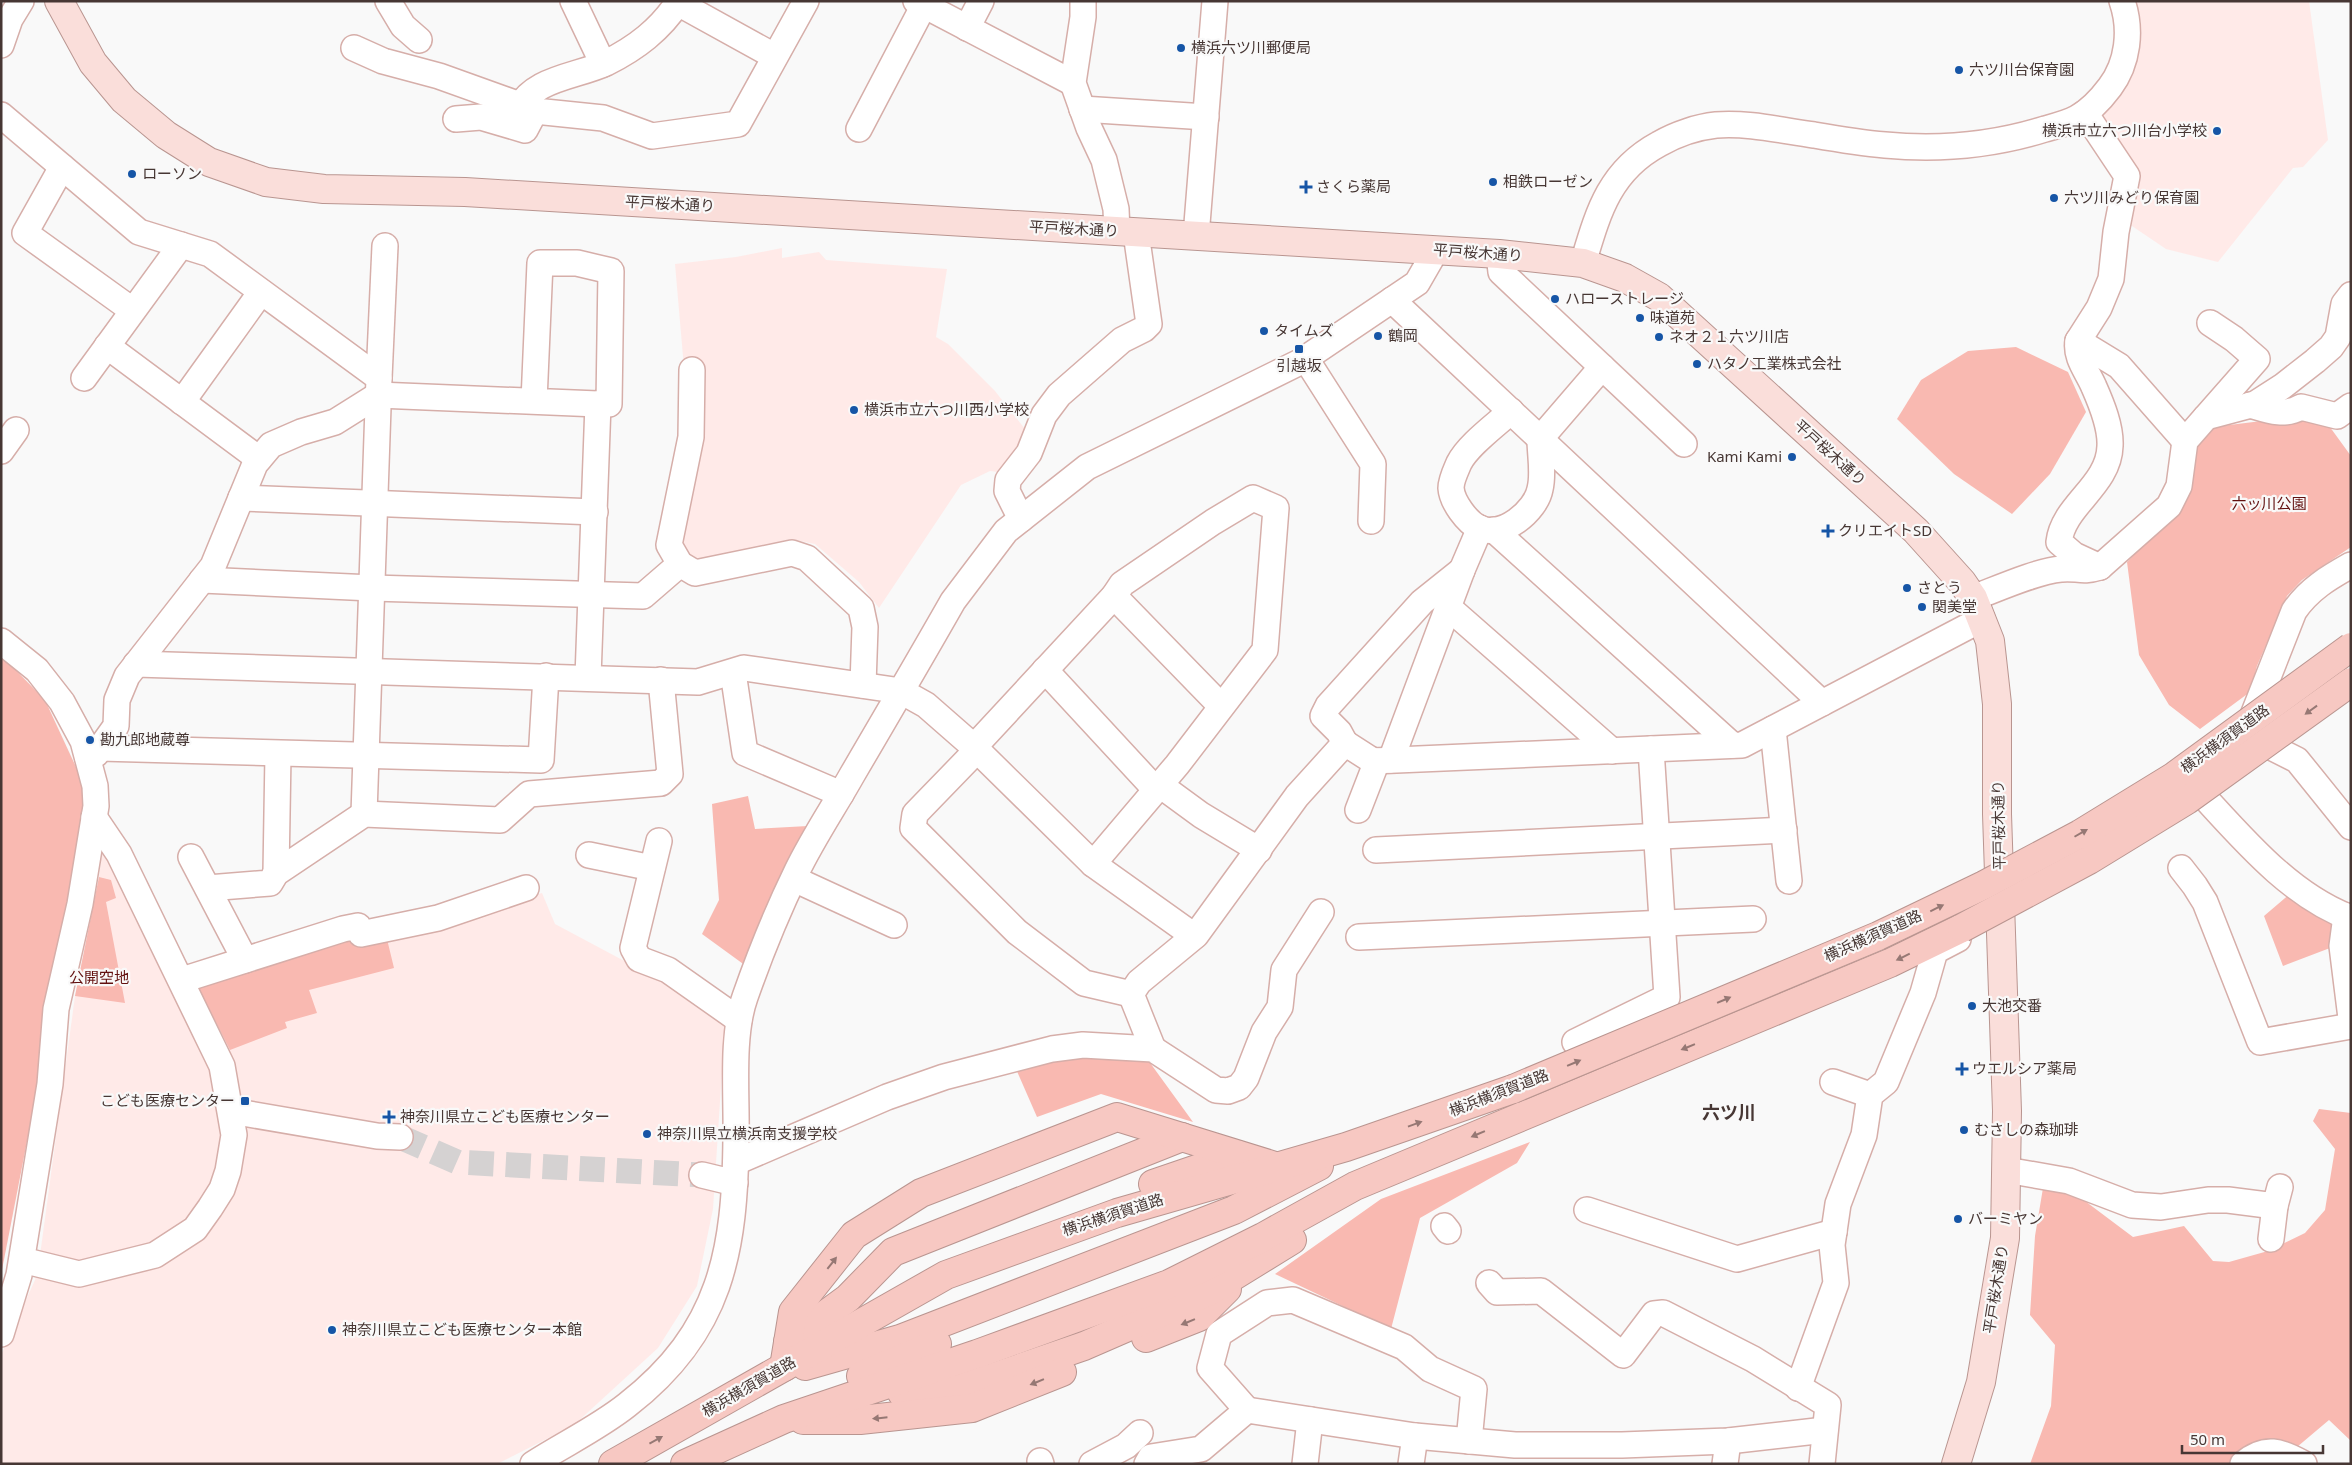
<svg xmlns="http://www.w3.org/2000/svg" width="2352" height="1465" font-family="'Noto Sans','Noto Sans JP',sans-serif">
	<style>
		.built { fill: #ffeae8 }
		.green { fill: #f9b9b1 }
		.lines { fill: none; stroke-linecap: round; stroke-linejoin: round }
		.minor-tunnel { stroke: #d5d2d2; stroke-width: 25; stroke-dasharray: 25 12; stroke-linecap: butt }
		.minor-casing { stroke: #d6aea9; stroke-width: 28 }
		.major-casing { stroke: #b99590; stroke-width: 30 }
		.highway-casing { stroke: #b99590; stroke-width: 30 }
		.minor { stroke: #fff; stroke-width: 25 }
		.major { stroke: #fadeda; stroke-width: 28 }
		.highway { stroke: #f7c8c2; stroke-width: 28 }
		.highway-bridge-casing { stroke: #b99590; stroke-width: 30; stroke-linecap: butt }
		.highway-bridge { stroke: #f7c8c2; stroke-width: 28 }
		.oneway { fill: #967874 }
		.poi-dot { fill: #1655a6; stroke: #f9f9f9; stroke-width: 2 }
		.labels { text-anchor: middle; stroke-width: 4.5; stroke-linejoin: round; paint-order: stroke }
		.poi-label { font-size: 15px; fill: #473734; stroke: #f9f9f9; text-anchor: start }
		.street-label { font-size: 15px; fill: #473734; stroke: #f9f9f9 }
		.park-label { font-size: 15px; fill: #631110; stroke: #f9f9f9 }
		.quarter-label { font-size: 18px; font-weight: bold; fill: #473734; stroke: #f9f9f9 }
	</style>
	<rect width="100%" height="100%" fill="#f9f9f9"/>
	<!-- built -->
	<g class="built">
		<path d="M2135 1H2309L2328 140 2303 167 2293 168 2218 262 2166 249 2129 224 2102 122 2105 113 2119 97 2130 79 2138 53 2141 23Z"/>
		<path d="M782 248V258L819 252 826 260 947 269 936 337 948 344 995 391 1025 429 1017 449 998 472 990 471 961 485 879 608 859 582 815 544 790 539 698 562 675 545 684 368 675 264 736 257Z"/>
		<path d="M106 817 198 985 542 893 555 924 630 964 665 977 725 1025 713 1209 697 1286 658 1348 574 1425 497 1464H1V1355L35 1280 41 1248 75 996 99 877Z"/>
	</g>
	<!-- green -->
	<g class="green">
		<path d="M2016 347 2068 372 2086 412 2050 474 2012 514 1954 474 1897 419 1921 380 1968 351Z"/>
		<path d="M2303 416 2327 423 2351 456V547L2302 580 2287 596 2257 666 2250 692 2200 729 2169 705 2139 655 2127 562 2185 504 2195 448 2213 427Z"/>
		<path d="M1 655 45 700 82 780 85 819 30 1126 1 1275Z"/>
		<path d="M748 796 755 829 808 826 746 966 702 934 719 900 712 804Z"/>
		<path d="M99 877 111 880 116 898 106 902 125 1003 75 996Z"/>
		<path d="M2291 893 2331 918 2335 932 2330 938V948L2283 966 2264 916Z"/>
		<path d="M344 935H386L394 968 309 990 317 1013 285 1022 287 1028 230 1050 197 985Z"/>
		<path d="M1082 1053 1148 1060 1193 1122 1101 1094 1037 1117 1016 1069Z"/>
		<path d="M2319 1109 2351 1113V1441L2329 1420 2297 1447 2236 1464H2030L2051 1406 2055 1345 2030 1315 2035 1236 2043 1188 2061 1183 2133 1237 2184 1226 2213 1261 2229 1262 2268 1251 2305 1233 2325 1210 2335 1149 2313 1121Z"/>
		<path d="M1530 1142 1517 1163 1420 1218 1391 1329 1275 1274 1381 1199Z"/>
	</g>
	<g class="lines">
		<!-- minor-tunnel -->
		<path class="minor-tunnel" d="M400 1137 457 1162 702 1175"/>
		<defs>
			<g id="minor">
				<path d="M388 1 403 26 419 40"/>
				<path d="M573 1 603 64"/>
				<path d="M679 1C660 30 636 48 606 63 576 77 531 78 517 112L535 111 603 118 652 136 738 124 806 1"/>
				<path d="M916 1 1073 83"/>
				<path d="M1083 1V17L1073 83 1089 128 1104 160 1116 209 1117 232"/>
				<path d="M678 3 774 56"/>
				<path d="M967 28 981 1"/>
				<path d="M1 45 10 19 21 1"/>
				<path d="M354 48 383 61 439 76 520 105"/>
				<path d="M1082 109 1206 117"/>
				<path d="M2085 113 2127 176 2116 232 2111 279 2099 308 2078 341 2119 366 2185 441"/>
				<path d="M1 115 139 232 210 254 379 378 364 814"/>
				<path d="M456 119 481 117 525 130 535 111"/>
				<path d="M859 129 924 5"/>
				<path d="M62 167 25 233 132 310"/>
				<path d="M1196 236 1215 1"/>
				<path d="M1499 254 1501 272 1684 444"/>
				<path d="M1583 263C1598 213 1609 171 1659 144 1676 134 1698 127 1716 125 1746 122 1784 131 1814 135 1837 139 1861 143 1885 145 1939 150 1994 145 2045 129 2056 126 2068 123 2077 118 2090 111 2101 99 2110 87 2128 63 2132 30 2122 1"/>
				<path d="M1392 300 1822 703"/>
				<path d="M2078 341C2075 358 2088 372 2094 387 2102 405 2111 427 2110 446 2109 486 2063 505 2059 542L2074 555 2100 567"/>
				<path d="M107 346 259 459"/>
				<path d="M1306 359 1373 464 1371 521"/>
				<path d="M692 370 691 437 669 545 680 564 695 573 792 553 807 558 861 608 865 627 863 685"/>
				<path d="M84 378 181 245"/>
				<path d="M379 378 385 246"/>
				<path d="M182 402 261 292"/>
				<path d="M2250 405C2267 410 2284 417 2301 407L2337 416 2351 406"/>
				<path d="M1511 411C1496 425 1468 445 1459 463 1456 470 1451 480 1451 488 1452 502 1467 522 1479 528 1502 539 1536 511 1540 489 1544 474 1540 454 1540 439L1602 367"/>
				<path d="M2206 417 2257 359 2234 339 2210 323"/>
				<path d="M1 451 16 430"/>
				<path d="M241 498 595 512"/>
				<path d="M1021 519 1007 491 1008 480 1029 453 1044 415 1059 395 1122 340 1144 329 1149 324 1136 233"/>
				<path d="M1494 530 1732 745"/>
				<path d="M202 580 372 588 643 596 680 564"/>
				<path d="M1114 596 1221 706"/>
				<path d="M1973 598C1997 589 2037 571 2061 569 2077 567 2081 573 2100 567L2169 506 2179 486 2185 441 2206 417 2255 404 2283 386 2315 361 2331 347 2338 337 2344 304 2351 295"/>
				<path d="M1448 607 1612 751"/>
				<path d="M1 641 37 670 62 702 83 741 95 786 96 806 80 904 56 1009 50 1084 19 1275 1 1334"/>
				<path d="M136 664 698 682 744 668 901 691 926 705 974 747 1093 864 1194 936"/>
				<path d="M1045 670 1156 790"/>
				<path d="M733 672 745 753 841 794"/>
				<path d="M588 677 598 404"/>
				<path d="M2248 728 2294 611C2309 589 2328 578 2351 565"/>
				<path d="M1773 729 1789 881"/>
				<path d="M2249 736 2297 760 2351 827"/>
				<path d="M1345 743 1339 732 1323 716 1328 706 1422 602 1462 570"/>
				<path d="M974 747 1114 596 1122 584 1213 522 1253 498 1276 508 1265 650 1177 765 1093 864"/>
				<path d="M100 748 541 760 546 676"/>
				<path d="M977 750 915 814 913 828 1017 932 1084 983 1131 994"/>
				<path d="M88 758 96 754 116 726 117 700 127 676 213 566 255 464 271 445 301 432 335 422 378 395 598 404H609L611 271 577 263H540L534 401"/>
				<path d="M1391 760 1462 570 1480 528"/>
				<path d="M1160 785 1201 815 1259 850"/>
				<path d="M2195 787C2239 834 2288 895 2351 918"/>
				<path d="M1358 810 1377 761"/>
				<path d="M659 841 633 948 639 959 668 970 739 1020"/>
				<path d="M1376 850 1784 830"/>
				<path d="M589 855 652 868"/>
				<path d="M191 857 245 960"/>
				<path d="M2181 868 2195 886 2205 902 2260 1042 2351 1026"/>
				<path d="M276 873 278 754"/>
				<path d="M794 879 894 925"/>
				<path d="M208 888 270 883 276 873 364 814 500 820 529 794 661 783 670 774 661 680"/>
				<path d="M2346 916 2342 946 2351 1018"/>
				<path d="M1359 937 1753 919"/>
				<path d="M182 980 343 929 358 926 361 934 438 918 526 888"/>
				<path d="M1575 1042 1667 997 1651 749"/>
				<path d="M1153 1049 1131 994 1139 982 1196 935 1297 796 1345 743 1373 761 1742 745 1982 619"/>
				<path d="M1833 1082 1870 1095"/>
				<path d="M231 1111 377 1136 400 1137"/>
				<path d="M736 1162 887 1097 944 1077 1052 1049 1083 1045 1153 1049 1216 1090 1228 1091 1239 1087 1246 1078 1264 1032 1280 1007 1284 970 1321 912"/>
				<path d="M2006 1170 2069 1181 2132 1205 2161 1207 2208 1200H2228L2275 1206 2280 1187"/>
				<path d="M702 1175 735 1183"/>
				<path d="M1587 1210 1737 1259 1834 1232"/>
				<path d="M1444 1226 1448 1231"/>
				<path d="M2271 1239 2275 1206"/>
				<path d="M22 1260 79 1274 155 1255 195 1229 210 1208 222 1189 228 1171 234 1135 222 1066 119 854 94 817"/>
				<path d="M1489 1283 1497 1292 1541 1291 1623 1355 1654 1314 1663 1313 1753 1359 1828 1405 1822 1464"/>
				<path d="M1798 1388 1836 1283 1832 1245 1838 1204 1864 1135 1870 1095 1886 1082 1923 993 1935 951 1958 939"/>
				<path d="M1247 1410 1210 1368 1219 1334 1267 1303 1293 1300 1404 1347 1430 1369 1474 1389 1469 1441"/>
				<path d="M1040 1461 1041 1464"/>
				<path d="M533 1464C564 1444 598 1428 627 1405 722 1331 735 1251 736 1137 737 1095 731 1036 745 997 760 954 777 912 797 871 813 838 834 807 852 775 886 717 920 659 953 601L1006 531 1087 467 1300 362 1417 283 1436 250"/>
				<path d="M1092 1464 1126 1446 1140 1433"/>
				<path d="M1147 1464 1151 1457 1201 1449 1247 1410 1415 1436 1515 1445H1622L1728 1441 1825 1430"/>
				<path d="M1305 1464 1310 1420"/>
				<path d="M1411 1464 1415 1436"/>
				<path d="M1725 1464 1728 1441"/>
				<path d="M2243 1464C2265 1445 2281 1451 2304 1464"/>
			</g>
			<path id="major" d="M59 1 93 63 124 100 166 135 209 162 266 182 324 189 465 192 1499 254 1583 263 1625 278 1659 297 1916 531 1962 582 1973 598 1990 641 1997 704V814L2007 1111 2005 1238 1981 1382 1956 1464"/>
			<g id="highway">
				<path d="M1153 1184 1238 1155"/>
				<path d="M1146 1338 1199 1317 1227 1289"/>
				<path d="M788 1342 848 1298 893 1252 1182 1137"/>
				<path d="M805 1366 900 1339 1234 1210 1319 1166"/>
				<path d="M784 1367 793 1312 854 1235 921 1193 1117 1117 1275 1166"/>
				<path d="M861 1376 937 1344"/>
				<path d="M902 1393 959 1389 1084 1346 1206 1293 1292 1240"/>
				<path d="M803 1420H860L972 1408 1062 1372"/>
				<path d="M613 1464 946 1275 1117 1213 1346 1147 1513 1089"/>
				<path d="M685 1464 784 1419 977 1354 1169 1284 1263 1237 1355 1186 1890 963 1962 928"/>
			</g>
		</defs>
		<!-- minor casing -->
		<use href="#minor" class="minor-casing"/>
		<!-- major casing -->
		<use href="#major" class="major-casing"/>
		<!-- highway casing -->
		<use href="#highway" class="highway-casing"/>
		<!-- minor -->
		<use href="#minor" class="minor"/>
		<!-- major -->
		<use href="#major" class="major"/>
		<!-- highway -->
		<use href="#highway" class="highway"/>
		<defs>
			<g id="highway-bridge">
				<path d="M1962 928 2089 860 2187 800 2351 682"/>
				<path d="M1513 1089 1878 936 1984 885 2080 834 2173 777 2351 647"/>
			</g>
		</defs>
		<!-- highway-bridge casing -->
		<use href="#highway-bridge" class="highway-bridge-casing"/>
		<!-- highway-bridge -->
		<use href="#highway-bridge" class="highway-bridge"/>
	</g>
	<!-- one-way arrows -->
	<defs><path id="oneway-solid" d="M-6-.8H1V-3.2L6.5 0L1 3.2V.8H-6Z" transform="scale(1.25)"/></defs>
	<g class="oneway">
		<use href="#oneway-solid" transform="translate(2311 710) rotate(144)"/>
		<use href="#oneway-solid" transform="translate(2081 833) rotate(-30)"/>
		<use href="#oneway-solid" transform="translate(1937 908) rotate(-26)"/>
		<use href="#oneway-solid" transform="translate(1903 957) rotate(154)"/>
		<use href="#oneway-solid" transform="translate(1724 1000) rotate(-23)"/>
		<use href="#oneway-solid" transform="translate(1688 1047) rotate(158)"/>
		<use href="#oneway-solid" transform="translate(1574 1063) rotate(-23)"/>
		<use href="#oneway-solid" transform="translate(1415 1124) rotate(-20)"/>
		<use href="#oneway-solid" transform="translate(1478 1134) rotate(157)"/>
		<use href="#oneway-solid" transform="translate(832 1263) rotate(-52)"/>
		<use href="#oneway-solid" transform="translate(1188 1322) rotate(158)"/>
		<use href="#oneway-solid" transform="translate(1037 1382) rotate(158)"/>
		<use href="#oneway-solid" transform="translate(880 1418) rotate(174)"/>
		<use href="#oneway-solid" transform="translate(656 1440) rotate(-29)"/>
	</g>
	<!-- markers -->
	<g class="poi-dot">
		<circle cx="1181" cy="48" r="5"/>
		<circle cx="1959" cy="70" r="5"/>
		<circle cx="2217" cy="131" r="5"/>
		<circle cx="132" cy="174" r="5"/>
		<circle cx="1493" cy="182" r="5"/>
		<path d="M1303.5 179.5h5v5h5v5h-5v5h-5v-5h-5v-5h5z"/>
		<circle cx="2054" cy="198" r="5"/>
		<circle cx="1555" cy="299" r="5"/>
		<circle cx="1640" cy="318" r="5"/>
		<circle cx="1264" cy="331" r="5"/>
		<circle cx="1378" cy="336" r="5"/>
		<circle cx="1659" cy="337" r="5"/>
		<rect x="1294" y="344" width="10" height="10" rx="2.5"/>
		<circle cx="1697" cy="364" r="5"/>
		<circle cx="854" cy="410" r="5"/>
		<circle cx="1792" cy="457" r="5"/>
		<path d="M1825.5 523.5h5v5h5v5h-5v5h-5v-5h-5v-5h5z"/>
		<circle cx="1907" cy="588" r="5"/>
		<circle cx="1922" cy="607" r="5"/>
		<circle cx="90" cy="740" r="5"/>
		<circle cx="1972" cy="1006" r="5"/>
		<path d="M1959.5 1061.5h5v5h5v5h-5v5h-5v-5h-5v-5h5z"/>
		<rect x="240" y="1096" width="10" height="10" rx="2.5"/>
		<path d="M386.5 1109.5h5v5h5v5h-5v5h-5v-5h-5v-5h5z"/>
		<circle cx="1964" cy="1130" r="5"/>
		<circle cx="647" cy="1134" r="5"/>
		<circle cx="1958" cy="1219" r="5"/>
		<circle cx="332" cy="1330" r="5"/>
	</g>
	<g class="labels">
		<!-- poi labels -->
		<g class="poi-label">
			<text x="1191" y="53">横浜六ツ川郵便局</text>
			<text x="1969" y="75">六ツ川台保育園</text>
			<text x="2207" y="136" text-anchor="end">横浜市立六つ川台小学校</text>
			<text x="142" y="179">ローソン</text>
			<text x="1503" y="187">相鉄ローゼン</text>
			<text x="1316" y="192">さくら薬局</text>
			<text x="2064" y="203">六ツ川みどり保育園</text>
			<text x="1565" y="304">ハローストレージ</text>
			<text x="1650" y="323">味道苑</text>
			<text x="1274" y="336">タイムズ</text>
			<text x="1388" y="341">鶴岡</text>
			<text x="1669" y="342">ネオ２１六ツ川店</text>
			<text x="1707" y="369">ハタノ工業株式会社</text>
			<text x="1299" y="371" text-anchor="middle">引越坂</text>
			<text x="864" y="415">横浜市立六つ川西小学校</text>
			<text x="1782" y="462" text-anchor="end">Kami Kami</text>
			<text x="1838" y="536">クリエイトSD</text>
			<text x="1917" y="593">さとう</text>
			<text x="1932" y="612">関美堂</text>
			<text x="100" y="745">勘九郎地蔵尊</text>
			<text x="1982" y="1011">大池交番</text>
			<text x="1972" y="1074">ウエルシア薬局</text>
			<text x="235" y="1106" text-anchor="end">こども医療センター</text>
			<text x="400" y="1122">神奈川県立こども医療センター</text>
			<text x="1974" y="1135">むさしの森珈琲</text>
			<text x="657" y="1139">神奈川県立横浜南支援学校</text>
			<text x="1968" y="1224">バーミヤン</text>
			<text x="342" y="1335">神奈川県立こども医療センター本館</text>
		</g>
		<!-- street labels -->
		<g class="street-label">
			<text transform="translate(670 204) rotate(3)" y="5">平戸桜木通り</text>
			<text transform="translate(1074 229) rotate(3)" y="5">平戸桜木通り</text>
			<text transform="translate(1478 253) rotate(4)" y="5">平戸桜木通り</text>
			<text transform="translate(1830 453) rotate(42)" y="5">平戸桜木通り</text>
			<text transform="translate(2225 739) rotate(-36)" y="5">横浜横須賀道路</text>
			<text transform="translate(1999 825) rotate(-91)" y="5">平戸桜木通り</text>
			<text transform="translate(1873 936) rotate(-24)" y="5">横浜横須賀道路</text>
			<text transform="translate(1499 1093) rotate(-21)" y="5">横浜横須賀道路</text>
			<text transform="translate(1113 1215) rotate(-18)" y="5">横浜横須賀道路</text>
			<text transform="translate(1996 1289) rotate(-81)" y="5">平戸桜木通り</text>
			<text transform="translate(749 1387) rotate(-30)" y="5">横浜横須賀道路</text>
		</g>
		<!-- park labels -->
		<g class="park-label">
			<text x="2269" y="509">六ッ川公園</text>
			<text x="99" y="983">公開空地</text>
		</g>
		<!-- quarter labels -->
		<g class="quarter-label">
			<text x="1729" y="1119">六ツ川</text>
		</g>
	</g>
	<!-- border -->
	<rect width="2352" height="1465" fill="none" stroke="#473734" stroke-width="5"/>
	<!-- scale -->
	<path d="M2182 1445v8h141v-8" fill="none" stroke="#473734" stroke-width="2.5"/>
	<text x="2190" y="1445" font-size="15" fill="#473734" stroke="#f9f9f9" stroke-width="4" paint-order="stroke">50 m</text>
</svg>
